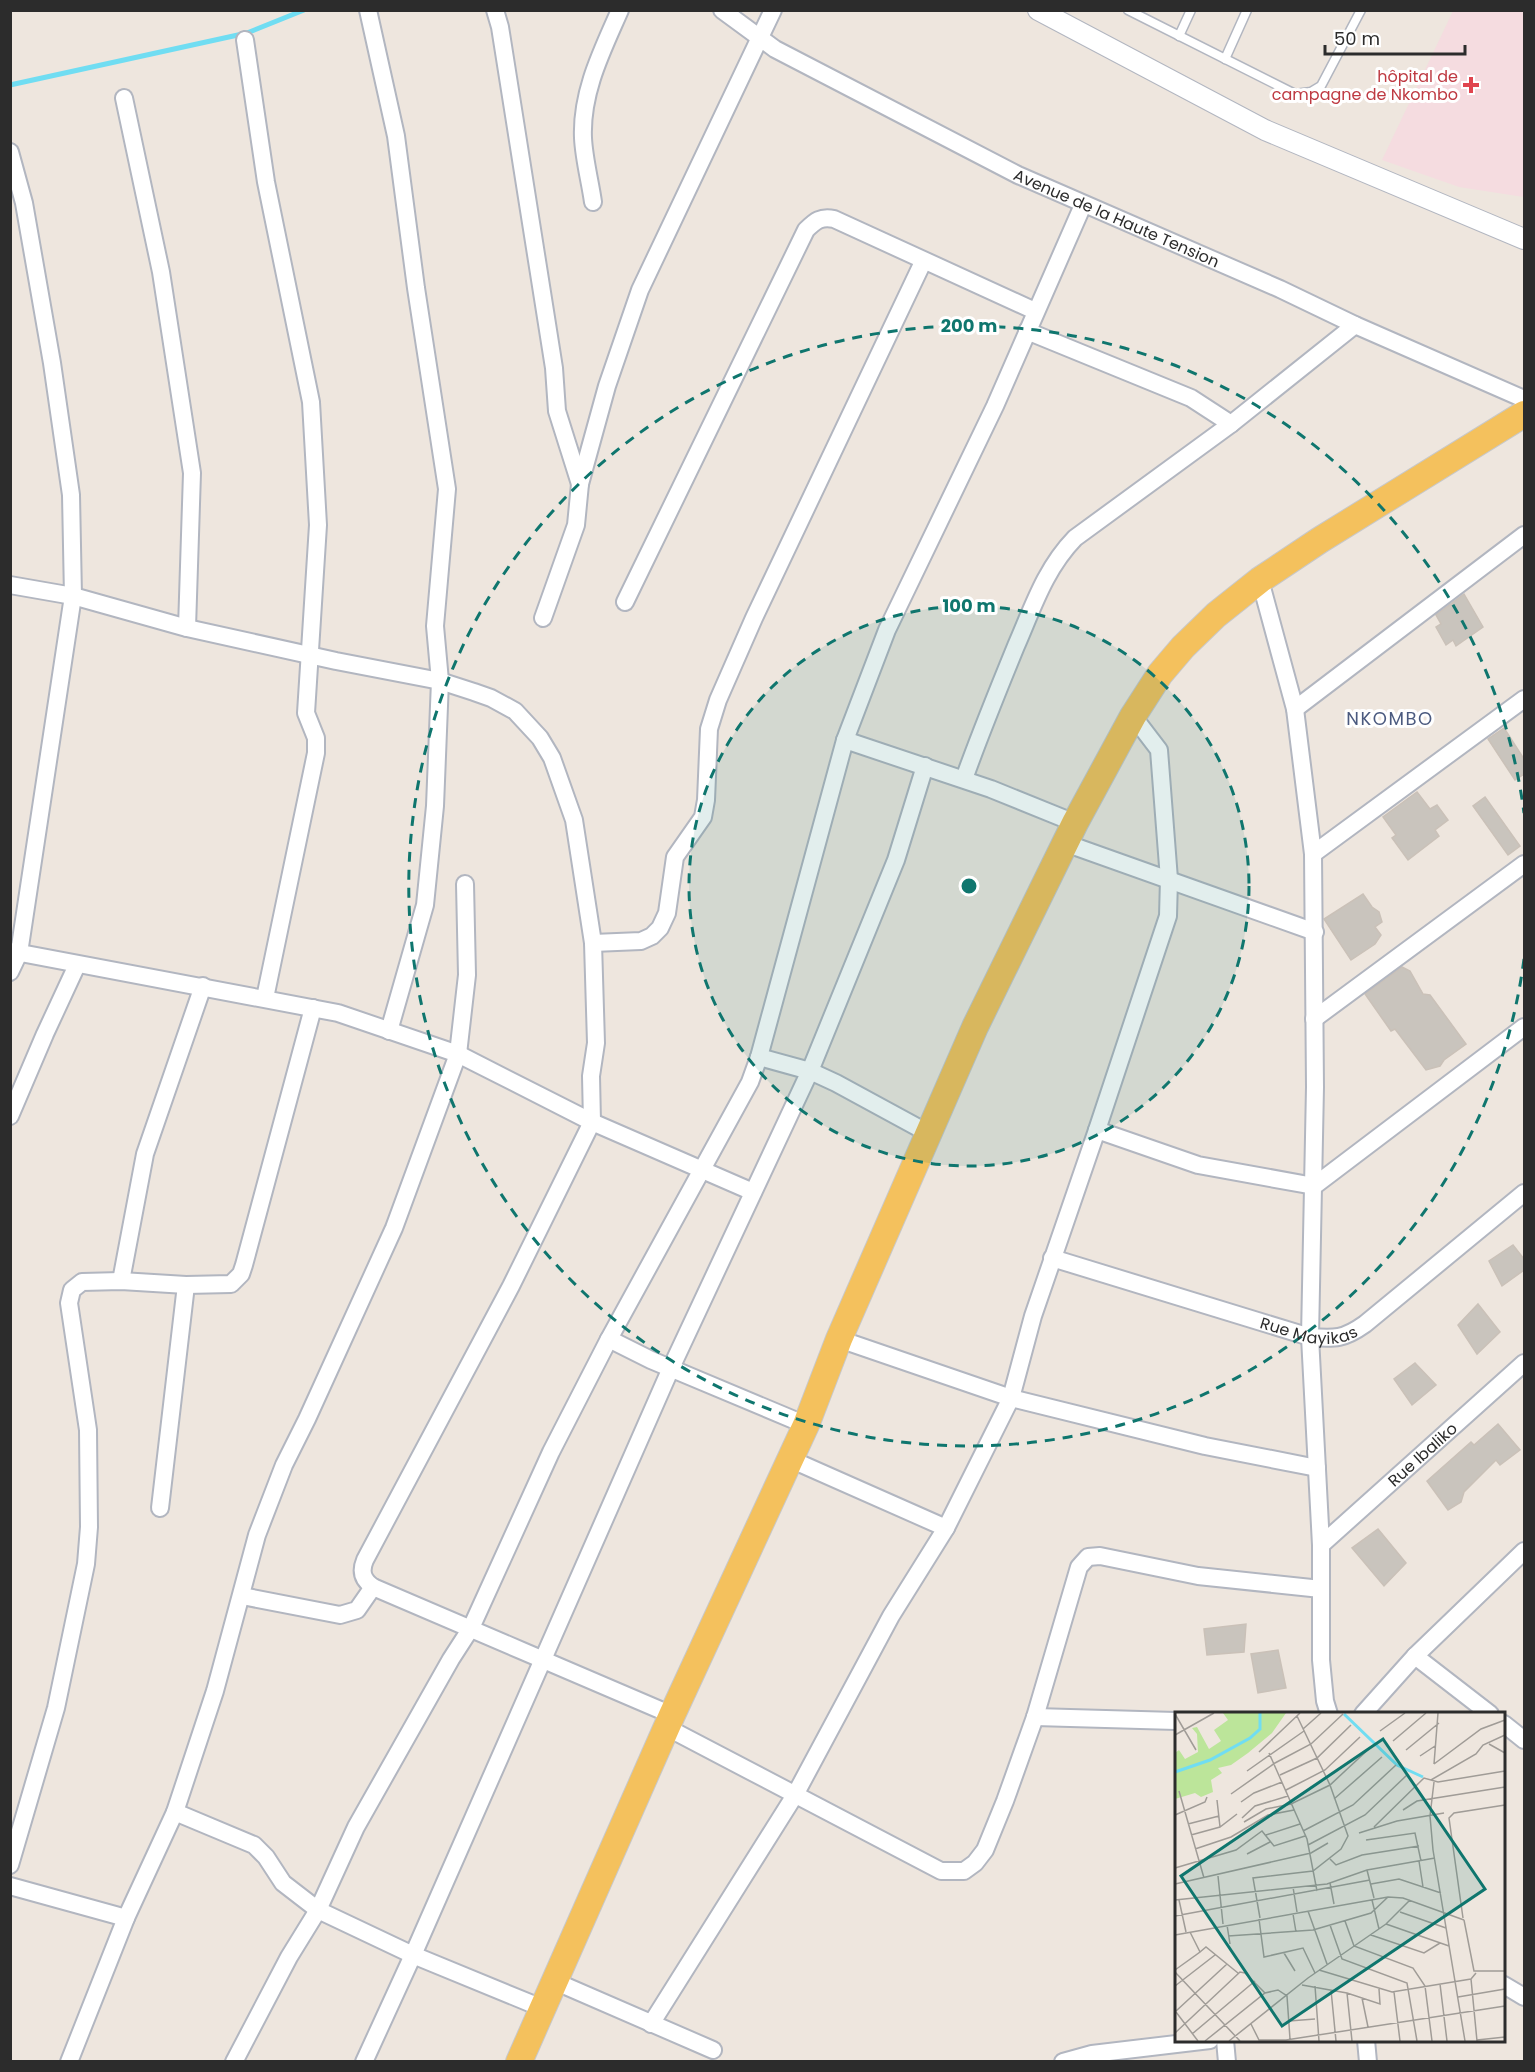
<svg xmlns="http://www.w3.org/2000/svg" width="1535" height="2072" font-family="Poppins,sans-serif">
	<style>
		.medical { fill: #f5dce0 }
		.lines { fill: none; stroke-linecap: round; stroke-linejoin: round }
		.stream { stroke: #70ddf2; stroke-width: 5 }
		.building { fill: #c9c4bd; stroke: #cac1b8; stroke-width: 1.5 }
		.service-casing { stroke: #b2b6c0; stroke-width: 11 }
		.minor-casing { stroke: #b2b6c0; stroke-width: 20 }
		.tertiary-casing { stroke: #b2b6c0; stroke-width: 22 }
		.primary-casing { stroke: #c8c8c8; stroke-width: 28 }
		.service { stroke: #fff; stroke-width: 8 }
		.minor { stroke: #fff; stroke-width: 16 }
		.tertiary { stroke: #fff; stroke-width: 20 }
		.primary { stroke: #f4c15d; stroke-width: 26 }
		.ring { fill: none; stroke: #0f766e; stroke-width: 3; stroke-dasharray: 10 8 }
		.health-dot { fill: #e0444e; stroke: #fff; stroke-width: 2 }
		.labels { text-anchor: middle; stroke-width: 6; stroke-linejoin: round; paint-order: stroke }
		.health-label { font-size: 16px; fill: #be3a42; stroke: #fff; text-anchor: end }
		.street-label { font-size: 16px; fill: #2c2c2c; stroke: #fff }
		.neighbourhood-label { font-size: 18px; letter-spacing: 1.5px; fill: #4b5a7f; stroke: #fff }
		.inset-river { fill: none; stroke: #70ddf2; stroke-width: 3 }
		.inset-road { fill: none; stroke: #a09c97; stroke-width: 1.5 }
		.view { fill: #0f766e; fill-opacity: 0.15; stroke: #0f766e; stroke-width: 3 }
		.inset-edge { fill: none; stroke: #2c2c2c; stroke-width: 3 }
		.centre { fill: #0f766e; stroke: #fff; stroke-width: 3 }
		.ring-label { font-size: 18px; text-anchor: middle; font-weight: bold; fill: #0f766e; stroke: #fff; stroke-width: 6; stroke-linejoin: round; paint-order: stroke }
	</style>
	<rect width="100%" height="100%" fill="#eee6de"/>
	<!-- medical -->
	<path class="medical" d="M1453 11H1524V197L1459 187 1382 160Z"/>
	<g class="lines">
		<!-- stream -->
		<path class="stream" d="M10 85 247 33 304 10"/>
	</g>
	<!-- building -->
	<g class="building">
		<path d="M1464 594 1483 627 1456 646 1453 640 1446 645 1436 627 1441 624 1436 615Z"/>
		<path d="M1504 728 1524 759V774L1515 780 1488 739Z"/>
		<path d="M1417 792 1430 809 1437 805 1448 820 1435 830 1439 836 1408 860 1392 838 1396 835 1383 817Z"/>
		<path d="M1485 797 1520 846 1508 855 1473 806Z"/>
		<path d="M1363 894 1372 907 1379 912 1382 922 1375 927 1381 935 1375 944 1351 960 1324 919Z"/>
		<path d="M1402 967 1410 971 1423 994 1430 995 1466 1044 1444 1060 1440 1066 1426 1070 1395 1029 1391 1031 1365 994Z"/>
		<path d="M1513 1245 1524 1259V1270L1502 1286 1489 1261Z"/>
		<path d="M1478 1304 1500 1332 1477 1354 1458 1325Z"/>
		<path d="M1415 1363 1436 1385 1412 1405 1394 1379Z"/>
		<path d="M1498 1424 1520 1450 1500 1465 1496 1460 1464 1492 1461 1502 1448 1510 1427 1481 1471 1442 1474 1445Z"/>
		<path d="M1378 1529 1406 1563 1384 1586 1352 1548Z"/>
		<path d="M1246 1624 1244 1652 1207 1655 1204 1629Z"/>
		<path d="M1278 1650 1286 1688 1258 1693 1251 1654Z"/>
	</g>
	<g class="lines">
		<defs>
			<g id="service">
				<path d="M1128 10 1295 94 1311 92 1321 86 1361 10"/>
				<path d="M1179 36 1191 10"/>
				<path d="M1225 59 1247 10"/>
			</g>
			<g id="minor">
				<path d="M368 10 396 136 416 288 447 489 435 626 440 681 435 806 425 905 389 1031"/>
				<path d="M495 10 500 27 554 368 557 411 580 484"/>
				<path id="s1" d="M722 10 775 49 1018 175 1280 289 1355 325 1524 399"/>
				<path d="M245 40 266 182 311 402 318 525 306 713 316 738V753L265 998"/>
				<path d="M124 98 161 272 192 473 187 628"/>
				<path d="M10 152 24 203 52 363 71 495 73 596 19 953 10 972"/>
				<path d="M593 202C590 181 584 159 583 138 581 92 602 51 620 10"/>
				<path d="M1027 331 1191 398 1231 424"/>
				<path d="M1260 580 1295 709 1313 854 1315 1087 1310 1337 1321 1545V1660L1325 1701 1329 1714"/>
				<path d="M10 585 73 596 187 628 336 661 440 681 474 692 491 698 515 711 540 738 552 758 574 820 593 943 596 1043 591 1076 592 1122 511 1286 365 1560C360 1572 363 1580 373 1587 473 1629 572 1673 672 1715"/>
				<path d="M625 602 806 230C815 221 821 216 834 219L1035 311"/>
				<path d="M543 618 576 525 580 484 607 386 640 290 773 10"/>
				<path d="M1295 709 1524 535"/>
				<path d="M845 740 991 789 1075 823"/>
				<path d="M964 779C980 734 998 690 1016 646 1033 607 1045 569 1075 538L1231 424 1355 325"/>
				<path d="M1065 843 1315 932"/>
				<path d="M1313 854 1524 699"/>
				<path d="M593 943 641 941 652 936 660 928 667 913 675 857 703 817 706 800 709 729 718 700 754 618 923 262"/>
				<path d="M10 951 338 1013 458 1054 592 1122 753 1192"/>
				<path d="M1314 1019 1524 864"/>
				<path d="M759 1057 810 1071 836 1083 928 1133"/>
				<path d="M10 1116 45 1034 77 965"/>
				<path d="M1097 1130 1198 1165 1314 1186 1524 1027"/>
				<path id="s2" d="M1052 1258 1310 1337C1335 1339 1344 1339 1365 1324L1524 1193"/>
				<path d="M121 1281 145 1154 203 986"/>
				<path d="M609 1339 651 1360 806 1425"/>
				<path d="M839 1339 1011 1398 1205 1446 1317 1468"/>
				<path d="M790 1459 946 1528"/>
				<path d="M160 1508 186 1285"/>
				<path id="s3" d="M1321 1545 1524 1363"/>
				<path d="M242 1596 340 1615 357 1610 373 1587"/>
				<path d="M1415 1656 1490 1714"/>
				<path d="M1363 1714 1415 1656 1524 1551"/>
				<path d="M1035 1717 1176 1721"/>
				<path d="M1504 1724 1524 1740"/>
				<path d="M666 1727 941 1871H964L975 1863 985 1850 1005 1801 1035 1717 1079 1567 1088 1557 1100 1556 1198 1576 1321 1589"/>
				<path d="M175 1812 254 1845 266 1857 283 1883 318 1910 413 1955 542 2008"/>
				<path d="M10 1865 56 1708 86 1564 89 1527 88 1430 69 1303 72 1290 82 1282 121 1281 186 1285 231 1284 241 1274 244 1265 313 1008"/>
				<path d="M10 1886 126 1918"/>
				<path d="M554 1981 713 2050"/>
				<path d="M1504 1985 1524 1997"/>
				<path d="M651 2024 795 1795 891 1616 946 1528 1011 1398 1033 1316 1097 1130 1168 916 1169 879 1159 750 1133 716"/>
				<path d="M1225 2040 1227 2062"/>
				<path d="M1366 2040 1368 2062"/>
				<path d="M69 2062 126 1918 175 1812 215 1691 257 1535 284 1465 307 1419 394 1228 458 1054 467 975 465 884"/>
				<path d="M234 2062 289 1957 318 1910 356 1827 451 1659 471 1628 551 1452 609 1339 750 1082 759 1057 845 740 887 630 995 406 1083 205"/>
				<path d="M364 2062 413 1955 671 1368 810 1071 896 860 925 766"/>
				<path d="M1063 2062 1092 2054 1210 2040"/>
			</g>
			<path id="tertiary" d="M1038 10 1265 130 1524 239"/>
			<path id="primary" d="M519 2062 672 1715 806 1425 839 1339 975 1027 1075 823 1133 716 1160 674 1183 647 1216 615 1260 580 1320 540 1524 414"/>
		</defs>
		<!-- service casing -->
		<use href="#service" class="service-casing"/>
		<!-- minor casing -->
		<use href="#minor" class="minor-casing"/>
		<!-- tertiary casing -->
		<use href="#tertiary" class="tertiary-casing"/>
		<!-- primary casing -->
		<use href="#primary" class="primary-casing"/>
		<!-- service -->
		<use href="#service" class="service"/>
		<!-- minor -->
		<use href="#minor" class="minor"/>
		<!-- tertiary -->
		<use href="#tertiary" class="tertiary"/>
		<!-- primary -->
		<use href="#primary" class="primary"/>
	</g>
	<!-- distance rings -->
	<circle cx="969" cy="886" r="280" fill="#0f766e" fill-opacity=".12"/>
	<g class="ring">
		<circle cx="969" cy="886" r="280"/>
		<path d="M1524 959A560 560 0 1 1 1524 813"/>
	</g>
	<!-- markers -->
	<path class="health-dot" d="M1468 76h6v6h6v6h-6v6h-6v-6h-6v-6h6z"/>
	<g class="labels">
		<!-- health labels -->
		<g class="health-label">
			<text x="1458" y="82">hôpital de<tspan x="1458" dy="18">campagne de Nkombo</tspan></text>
		</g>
		<!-- street labels -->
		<g class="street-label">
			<text dy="6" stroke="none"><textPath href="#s1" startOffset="447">Avenue de la Haute Tension</textPath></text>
			<text dy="6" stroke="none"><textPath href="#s2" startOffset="268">Rue Mayikas</textPath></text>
			<text dy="6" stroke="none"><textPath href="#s3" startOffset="136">Rue Ibaliko</textPath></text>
		</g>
		<!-- neighbourhood labels -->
		<g class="neighbourhood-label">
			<text x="1390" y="725">NKOMBO</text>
		</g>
	</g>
	<!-- overview -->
	<g transform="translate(1175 1712)">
		<rect width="330" height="330" fill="#eee6de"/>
		<path d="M48 1H111L97 21 73 41 56 53 43 56 47 61 36 68 38 80 26 85 20 81 0 87V41L4 38 10 47 23 40 22 22 17 16 22 15 34 37 46 29 39 18 53 8Z" fill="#bce59a"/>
		<path class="inset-river" d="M169 2 222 53 248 65M0 60 35 48 75 26 85 17V1"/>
		<path class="inset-road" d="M0 2 21 38M128 17 146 1M205 19 230 1M0 23 39 1M218 29 251 1M314 32 330 41M231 38 264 11M84 40 125 1M94 41 132 127 142 179M245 44 260 34M259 52 306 17 330 8M259 52 263 1M72 59 129 19M105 63 142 46 176 13M256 68 301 42 308 33 330 23M259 70 255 104 258 138 290 329M111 78 150 58 185 25M4 79 29 166M56 82 100 51 136 32 168 2M159 87 207 45M42 88 45 115M66 90 79 81 107 70M228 98 242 89 330 75M0 103 30 90 32 85M67 106 80 94 113 84M69 110 91 97 116 92 155 73 197 34M13 112 44 104M199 115 249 66 263 70 330 59M128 119 178 93 221 53M184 121 222 109 269 101M16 123 45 115 62 102M91 123 125 112M191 128 240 121 246 149M133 133 190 103 233 62M20 137 56 125 93 103 119 98M72 142 95 130M155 147 161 153 187 143 244 134M244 149 248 175M0 156 61 138 87 119 99 134 130 124M192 158 199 186M43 164 48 212M155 171 159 192M0 172 136 141 153 131M196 172 224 167 266 181M118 175 122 200M0 188 152 172 192 158 260 146M4 188 11 220M197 188 204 217M133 199 152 252M225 200 271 216M118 202 121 220M0 204 195 168M85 206 78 166 138 159 166 137 173 124 155 73 122 4M288 206 274 106 279 101 330 93M84 207 89 245 128 236 140 261M289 208 299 259H330M170 209 179 234 238 256 250 274 257 329M211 212 274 234M52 213 55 232M155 213 167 247 232 271 242 329M0 223 213 185 228 186 289 208M196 223 249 241 265 231M53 224 138 218 196 201 213 185M25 240 31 235 63 261M109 241 120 259M0 258 25 240 15 220M144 258 217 280 296 267M0 260 65 329M301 261 296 267 302 329M265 272 272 329M127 273 172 281 205 292 204 277M0 274 40 243M140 274 144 329M156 278 161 329M219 280 225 329M172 281 177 329M283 285 330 277M187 286 193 315M1 299 52 252M1 300 23 329M114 309 140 307M76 312 84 328H111L330 294M0 321 65 260 70 261 90 281M17 322 80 269M302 328 330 325M30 329 90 281 103 278 112 284 115 327M54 329 133 266 211 212 235 188"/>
		<path class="view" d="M208 27 310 177 107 314 6 164Z"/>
		<rect width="330" height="330" class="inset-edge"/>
	</g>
	<circle cx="969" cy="886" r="9" class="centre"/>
	<g class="ring-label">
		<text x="969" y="332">200 m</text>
		<text x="969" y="612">100 m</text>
	</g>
	<!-- border -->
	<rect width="1535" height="2072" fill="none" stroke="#2c2c2c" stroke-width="24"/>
	<!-- scale -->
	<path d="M1325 45v9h140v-9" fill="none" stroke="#2c2c2c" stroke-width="3"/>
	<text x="1334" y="45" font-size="18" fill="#2c2c2c" stroke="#ffffff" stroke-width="4.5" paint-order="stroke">50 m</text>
</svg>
